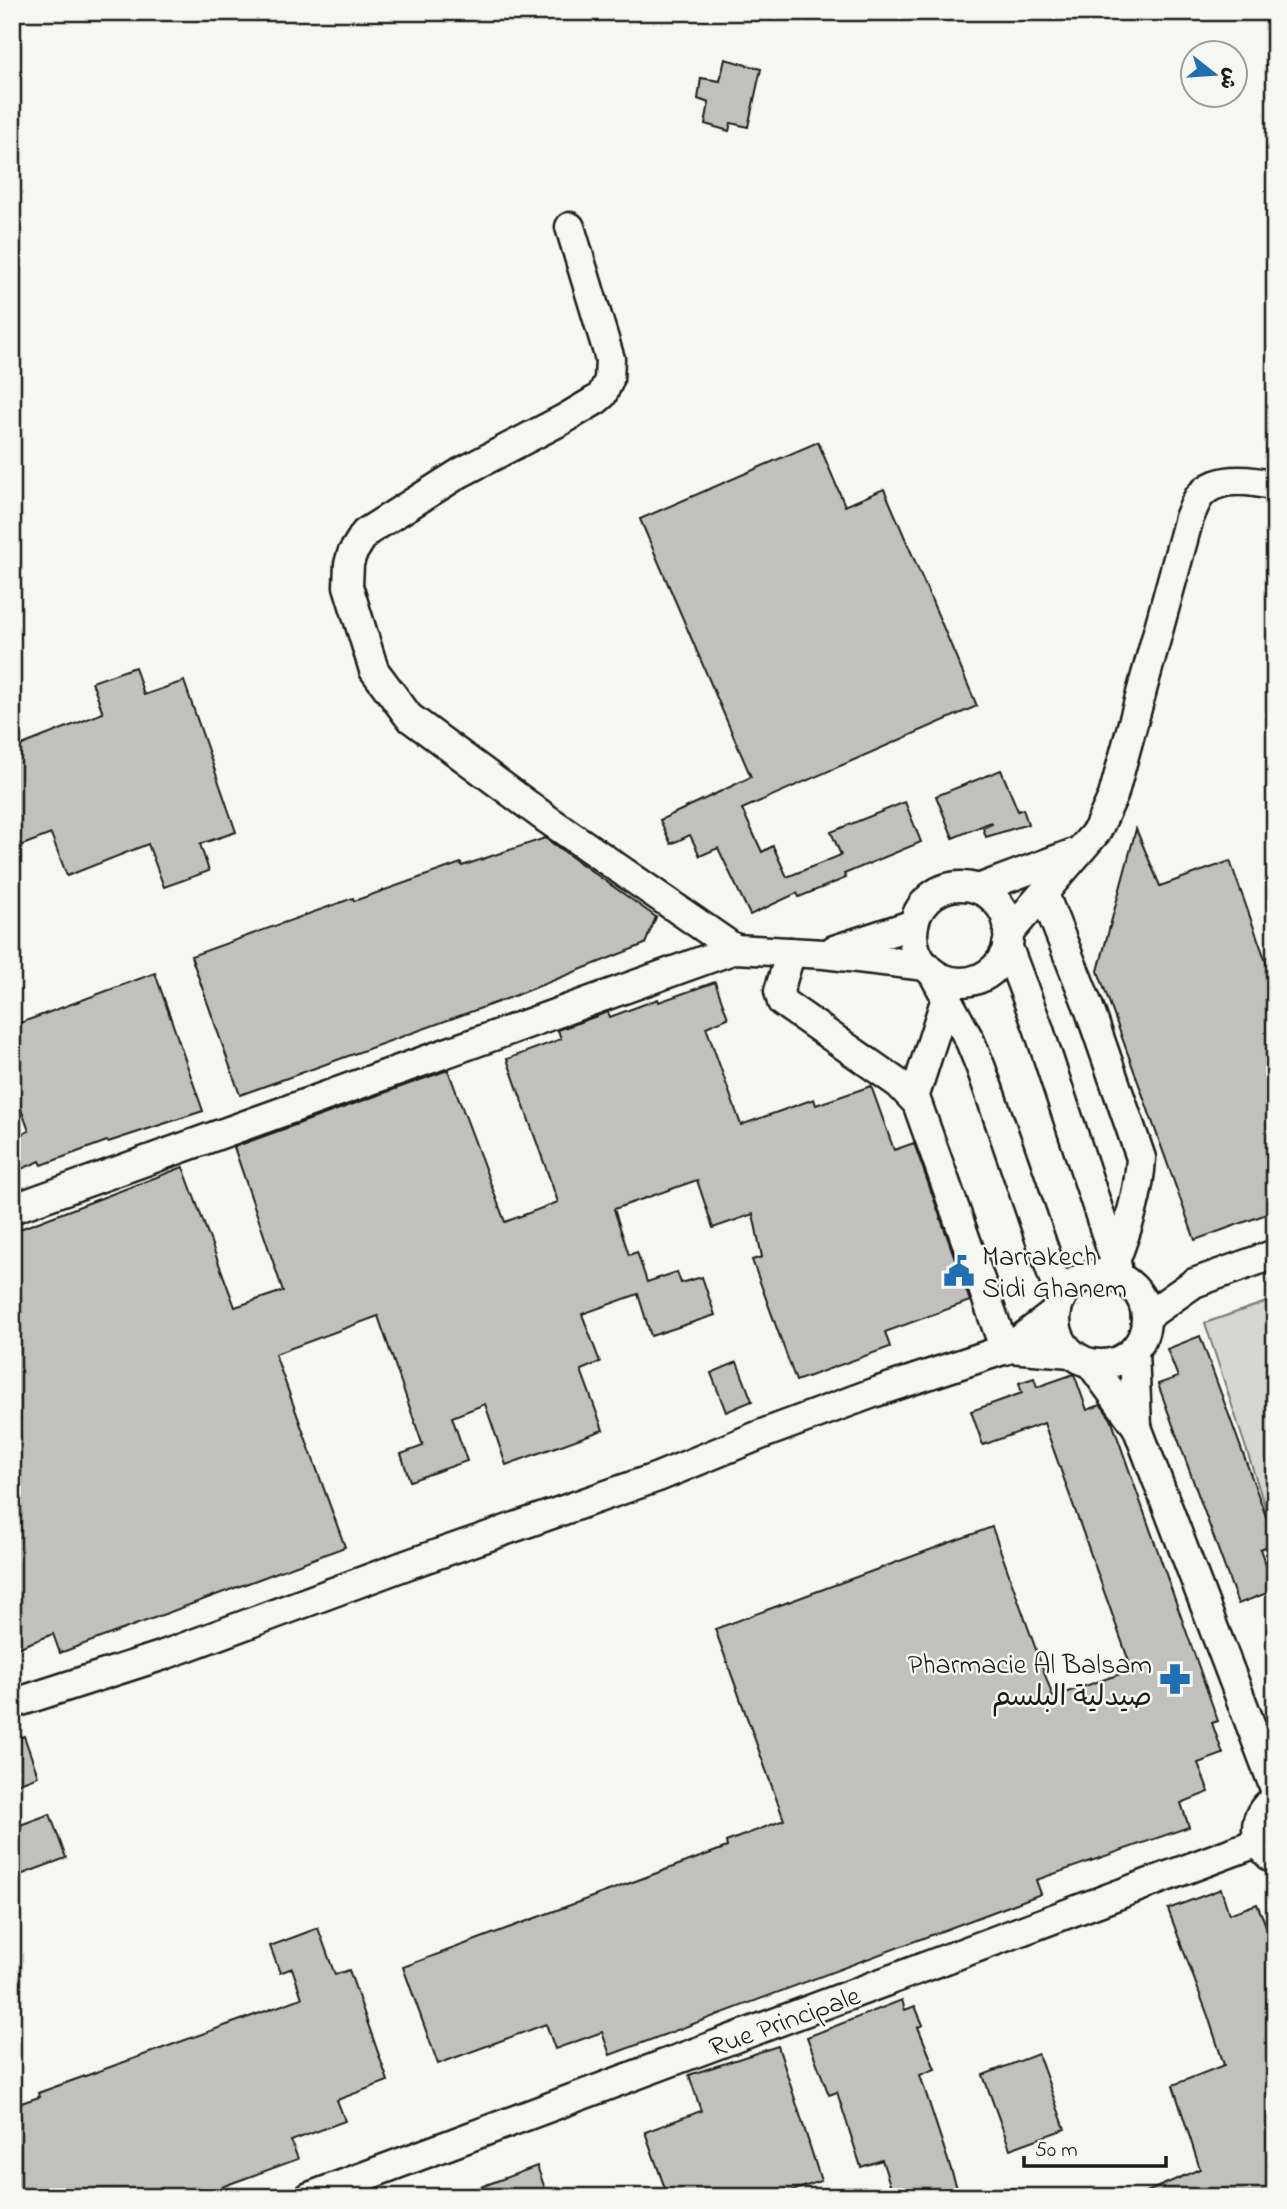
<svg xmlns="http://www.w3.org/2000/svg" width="1287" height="2209" font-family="'Indie Flower','Playpen Sans Arabic',sans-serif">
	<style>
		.green { fill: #d6d6d2; stroke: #797977; stroke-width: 2 }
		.building { fill: #c0c0bd; stroke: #1c1c1c; stroke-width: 2 }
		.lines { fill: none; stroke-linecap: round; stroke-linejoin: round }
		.minor-casing { stroke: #1c1c1c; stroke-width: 33 }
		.minor { stroke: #f6f6f2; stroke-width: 28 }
		.labels { text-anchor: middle; stroke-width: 5; stroke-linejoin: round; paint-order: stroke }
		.poi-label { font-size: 28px; fill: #1c1c1c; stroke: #f6f6f2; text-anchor: start }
		.street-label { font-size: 28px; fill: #1c1c1c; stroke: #f6f6f2 }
	</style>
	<rect width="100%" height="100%" fill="#f6f6f2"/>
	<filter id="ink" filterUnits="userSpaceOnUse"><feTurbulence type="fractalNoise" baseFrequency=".0143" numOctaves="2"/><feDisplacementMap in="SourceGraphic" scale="14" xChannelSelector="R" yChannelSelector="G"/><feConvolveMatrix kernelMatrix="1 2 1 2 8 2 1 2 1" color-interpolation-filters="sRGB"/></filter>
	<g filter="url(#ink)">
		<!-- green -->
		<path class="green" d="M1275 1299V1537L1205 1323Z"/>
		<!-- building -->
		<g class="building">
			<path d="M725 59 761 69 748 127 731 123 729 131 705 124 709 103 698 99 701 78 720 81Z"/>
			<path d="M818 442 845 506 884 489 977 706 742 809 762 852 773 846 787 877 841 855 831 832 905 802 921 842 844 874 846 878 799 897 797 893 750 915 718 848 700 856 690 835 671 844 660 820 751 777 640 519Z"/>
			<path d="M135 667 144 695 184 681 236 832 200 844 209 871 164 887 148 844 67 876 51 834 12 849V749L103 713 92 682Z"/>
			<path d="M1001 770 1018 811 1023 809 1028 824 986 837 983 828 992 824 991 822 953 838 936 796Z"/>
			<path d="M1136 829 1160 886 1230 861 1275 987V1211L1195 1240 1098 971Z"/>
			<path d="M545 838 656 917 645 944 509 998 240 1095 191 956 353 898 354 901 461 863 462 866Z"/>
			<path d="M155 973 203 1111 108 1142 107 1141 42 1165 40 1161 12 1173V1138L29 1131 12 1084V1026Z"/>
			<path d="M715 982 728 1018 706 1027 741 1125 814 1099 816 1105 871 1086 894 1150 914 1143 970 1301 885 1332 890 1347 796 1381 752 1260 762 1257 753 1214 713 1228 697 1180 614 1209 629 1255 637 1252 647 1282 677 1272 681 1283 702 1277 715 1315 651 1336 638 1294 582 1314 600 1362 581 1370 603 1430 506 1465 485 1404 452 1417 467 1461 410 1481 401 1454 423 1446 378 1316 275 1354 345 1547 60 1653 53 1634 12 1650V1232L183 1167 235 1307 283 1291 234 1147 448 1070 505 1222 558 1202 507 1059 561 1039 558 1030 608 1012 610 1017 658 999 659 1002Z"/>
			<path d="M1200 1336 1275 1541V1543L1260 1549 1275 1590 1238 1604 1158 1384 1178 1377 1167 1349Z"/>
			<path d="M737 1362 752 1401 726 1412 711 1373Z"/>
			<path d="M1074 1374 1087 1410 1101 1405 1111 1419 1218 1721 1212 1723 1223 1754 1198 1763 1209 1792 1181 1803 1189 1827 1036 1880 1041 1894 610 2055 602 2032 555 2049 546 2024 438 2064 403 1967 727 1847 726 1842 784 1820 715 1629 992 1527 1053 1697 1132 1670 1044 1423 983 1445 971 1411 1022 1393 1019 1383 1034 1378 1037 1387Z"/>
			<path d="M24 1736 38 1776 12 1786V1740Z"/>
			<path d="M50 1814 66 1858 12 1878V1828Z"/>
			<path d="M1221 1889 1229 1914 1257 1904 1268 1930 1275 1927V2197H1135L1200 2169 1173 2085 1224 2065 1208 2016 1168 1909Z"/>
			<path d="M318 1928 335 1975 349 1970 388 2081 337 2100 345 2121 291 2141 298 2159 194 2197H12V2106L39 2097 38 2093 302 1998 292 1968 280 1973 270 1946Z"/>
			<path d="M902 2000 905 2010 915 2006 923 2025 918 2027 935 2069 920 2075 959 2194 951 2197H894L882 2160 861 2167 837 2092 829 2095 807 2037Z"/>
			<path d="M778 2046 821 2181 775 2197H668L645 2132 701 2111 689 2075Z"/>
			<path d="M1038 2054 1065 2129 1010 2149 983 2075Z"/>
			<path d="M537 2166 548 2197H459V2195Z"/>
		</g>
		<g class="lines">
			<defs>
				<g id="minor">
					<path d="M570 227 610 359 609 380 602 395 596 400 564 419 460 473 365 533 352 554 349 564 348 586 374 670 409 717 547 819 735 949"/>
					<circle cx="961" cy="934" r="48"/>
					<path d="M978 889 1077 852"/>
					<path d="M1044 894 1089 1008 1141 1158C1139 1195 1128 1227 1115 1261"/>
					<path d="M1008 934 1097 831 1113 796 1189 518C1192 511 1195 503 1199 497 1216 475 1251 480 1275 486"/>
					<path d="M1007 945 1038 1027 1117 1267"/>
					<path d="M834 950 914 924"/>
					<path d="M791 952 779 991 782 1002 899 1084 917 1103 1005 1350"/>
					<path d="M933 973 970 1041 981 1068 1061 1299"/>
					<path d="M914 1098 946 998"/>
					<path d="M12 1209 735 949 824 954 926 966"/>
					<circle cx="1101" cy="1319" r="45"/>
					<path d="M1146 1317 1194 1283 1275 1254"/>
					<path d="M1009 1348 1057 1311"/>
					<path d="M1134 1350 1137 1427"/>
					<path d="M1091 1364 1137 1427 1275 1789"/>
					<path d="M12 1704 161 1656 409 1564 658 1477 765 1433 873 1393 1009 1348 1071 1353"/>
					<path d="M1275 1799C1250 1815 1252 1844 1275 1860"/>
					<path d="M309 2197 1259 1842"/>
				</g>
			</defs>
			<!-- minor casing -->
			<use href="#minor" class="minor-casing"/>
			<!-- minor -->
			<use href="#minor" class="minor"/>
		</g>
	</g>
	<!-- icons -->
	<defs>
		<symbol id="civic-bare" viewBox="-9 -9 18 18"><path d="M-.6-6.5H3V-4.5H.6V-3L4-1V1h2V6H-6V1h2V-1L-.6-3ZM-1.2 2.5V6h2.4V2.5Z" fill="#1f6fb2" stroke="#f6f6f2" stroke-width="2.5" paint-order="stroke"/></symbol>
		<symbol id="pharmacy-bare" viewBox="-9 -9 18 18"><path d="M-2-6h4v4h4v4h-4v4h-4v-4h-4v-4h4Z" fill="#1f6fb2" stroke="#f6f6f2" stroke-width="2.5" paint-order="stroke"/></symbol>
	</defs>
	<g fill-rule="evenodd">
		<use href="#civic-bare" x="937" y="1249" width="44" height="44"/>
		<use href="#pharmacy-bare" x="1153" y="1657" width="44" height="44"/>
	</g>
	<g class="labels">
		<!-- poi labels -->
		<g class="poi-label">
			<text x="982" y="1265">Marrakech<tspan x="982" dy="32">Sidi Ghanem</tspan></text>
			<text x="1152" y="1673" text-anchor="end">Pharmacie Al Balsam<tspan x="1152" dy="32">صيدلية البلسم</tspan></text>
		</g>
		<!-- street labels -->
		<g class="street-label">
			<text transform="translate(784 2020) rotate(-20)" y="10">Rue Principale</text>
		</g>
	</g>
	<!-- margin -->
	<rect width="1287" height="2209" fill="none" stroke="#f6f6f2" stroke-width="42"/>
	<rect x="21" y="21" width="1245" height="2167" fill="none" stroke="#1c1c1c" stroke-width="2.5" filter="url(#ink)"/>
	<!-- north arrow -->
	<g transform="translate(1214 74) rotate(107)"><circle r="33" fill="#f6f6f2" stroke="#9f9f9c" stroke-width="2"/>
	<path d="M0-5L12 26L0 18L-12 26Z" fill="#1f6fb2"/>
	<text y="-10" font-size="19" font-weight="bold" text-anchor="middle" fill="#1c1c1c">ش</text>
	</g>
	<!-- scale -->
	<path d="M1024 2156v10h142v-10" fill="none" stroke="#1c1c1c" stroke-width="3.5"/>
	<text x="1035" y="2156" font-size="21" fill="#1c1c1c" stroke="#f6f6f2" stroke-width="5" paint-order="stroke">50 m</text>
</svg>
